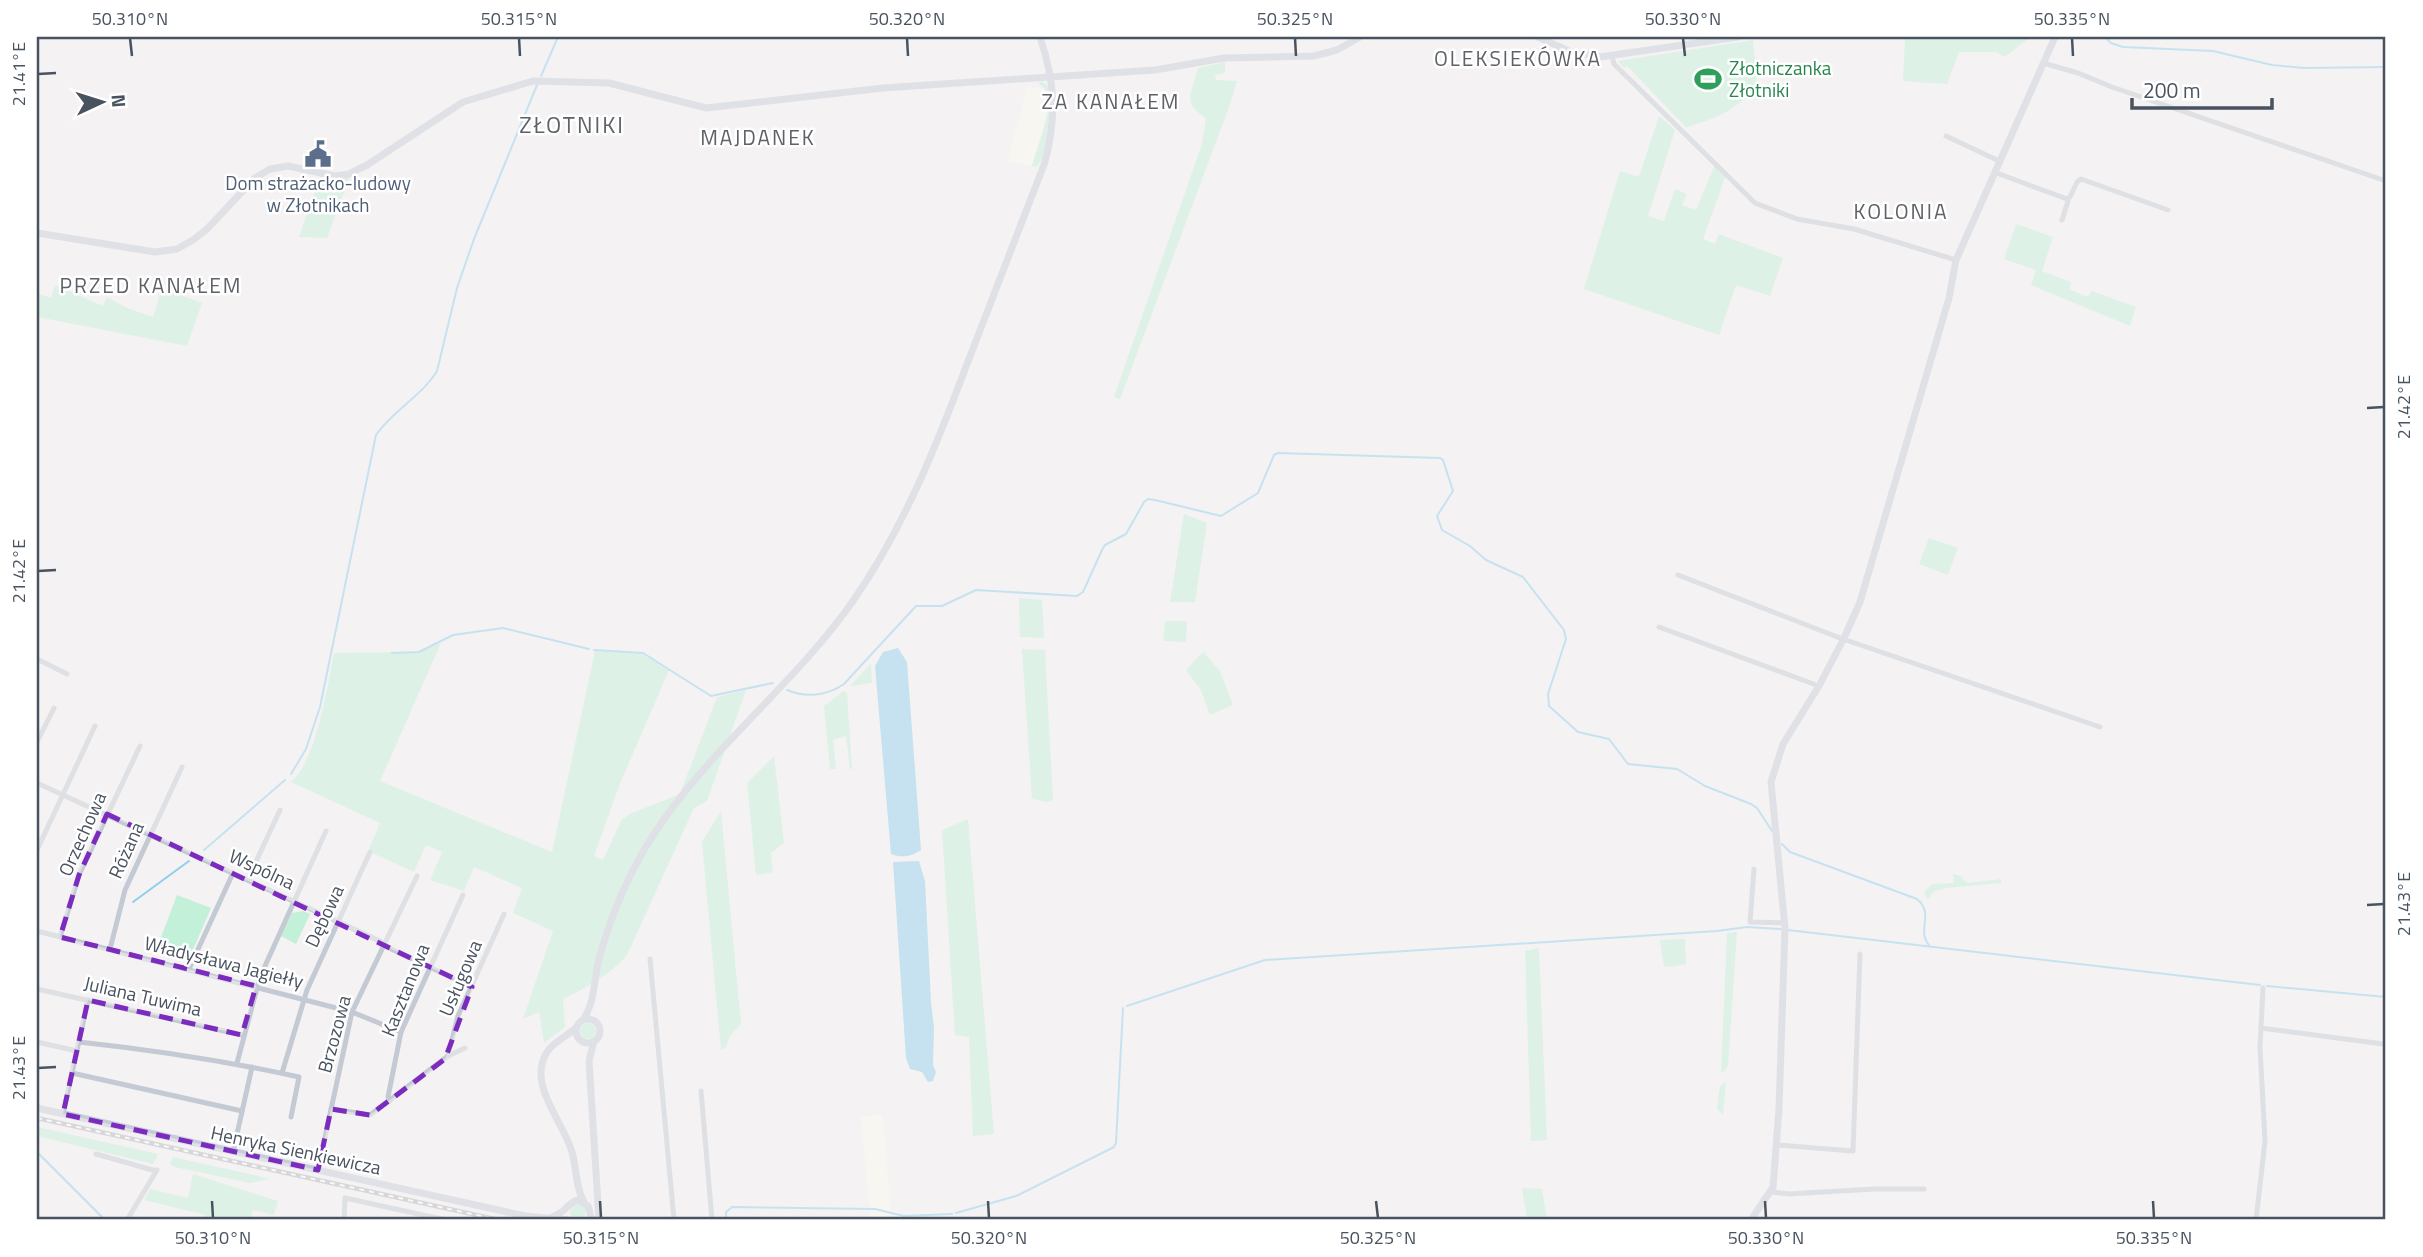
<svg xmlns="http://www.w3.org/2000/svg" width="2423" height="1257" font-family="'Titillium Web',sans-serif">
	<style>
		.commercial { fill: #fdfaed }
		.green { fill: #c2f0d9 }
		.water { fill: #8fcfed }
		.lines { fill: none; stroke-linecap: round; stroke-linejoin: round }
		.stream { stroke: #8fcfed; stroke-width: 2 }
		.street { stroke: #c3cad3; stroke-width: 5 }
		.secondary { stroke: #c5cdda; stroke-width: 7 }
		.rail-casing { stroke: #b4b6bc; stroke-width: 4.5 }
		.rail { stroke: #fff; stroke-width: 2; stroke-dasharray: 5; stroke-linecap: butt }
		.marked { fill: none; stroke: #7b2cbf; stroke-width: 5; stroke-dasharray: 14 9; stroke-linejoin: round }
		.ticks { fill: none; stroke: #495360; stroke-width: 2.5 }
		.labels { text-anchor: middle; stroke-width: 5; stroke-linejoin: round; paint-order: stroke }
		.leisure-label { font-size: 19px; fill: #27864d; stroke: #fff; text-anchor: start }
		.service-label { font-size: 19px; fill: #4e5e75; stroke: #fff }
		.street-label { font-size: 19px; fill: #495360; stroke: #fff }
		.neighbourhood-label { font-size: 21px; letter-spacing: 2px; fill: #5e6167; stroke: #fff }
		.quarter-label { font-size: 23px; letter-spacing: 2px; fill: #5e6167; stroke: #fff }
		.neatline { fill: none; stroke: #495360; stroke-width: 2.5 }
		.ticks-label { font-size: 18px; text-anchor: middle; fill: #495360 }
	</style>
	<rect width="100%" height="100%" fill="#f4f2f2"/>
	<!-- commercial -->
	<g class="commercial">
		<path d="M1027 87 1045 88 1048 96 1047 113 1032 166 1008 160Z"/>
		<path d="M883 1114 891 1215 893 1220H870L861 1117Z"/>
	</g>
	<!-- green -->
	<g class="green">
		<path d="M1905 37H2004L2005 41 2010 37H2030L2005 57 1996 52H1959L1947 84 1903 81Z"/>
		<path d="M1753 40 1757 87C1737 109 1714 120 1686 127L1627 66 1624 68 1618 61Z"/>
		<path d="M1225 62V73L1215 75 1216 80 1237 81 1229 107 1120 399 1114 397 1202 144 1206 118C1181 103 1192 93 1198 68Z"/>
		<path d="M1038 82H1043L1048 86C1049 104 1053 154 1036 167L1032 166C1037 148 1052 113 1048 95 1046 88 1042 87 1038 82Z"/>
		<path d="M1659 116 1675 130 1648 216 1664 221 1675 189 1687 194 1682 205 1696 210 1715 164 1726 175 1703 239 1715 244 1719 234 1783 258 1770 296 1736 285 1719 335 1584 289 1620 171 1639 177Z"/>
		<path d="M320 176H350L327 238 299 237Z"/>
		<path d="M2016 224 2053 237 2042 271 2071 282 2070 290 2088 297 2092 291 2136 307 2130 326 2031 285 2036 270 2004 259Z"/>
		<path d="M55 285 103 306 107 297 127 308 153 317 162 288 202 303 187 346 37 317V293L51 298Z"/>
		<path d="M1184 514 1207 523 1195 602H1170Z"/>
		<path d="M1929 538 1958 548 1948 575 1919 564Z"/>
		<path d="M1019 598 1042 600 1044 638 1020 637Z"/>
		<path d="M1165 621H1187L1186 642 1163 641Z"/>
		<path d="M441 643 380 781 552 852 595 651 642 654 669 670 619 786 594 856 603 860 622 819 632 813 680 794 717 697 746 690 707 801 694 808 627 955C611 974 586 988 563 999L565 1027 544 1043 539 1012 523 1019 553 931 513 913 522 888 474 867 464 891 430 880 442 852 426 845 414 872 368 851 380 823 291 782C317 759 327 688 334 653L418 652Z"/>
		<path d="M1022 649 1045 650 1053 800 1048 802 1032 799Z"/>
		<path d="M1203 652 1220 671 1233 705 1210 715 1201 690 1186 670Z"/>
		<path d="M871 664 872 683 850 686Z"/>
		<path d="M844 691 847 693 852 769H850L846 736 833 740 836 769H830L824 706Z"/>
		<path d="M774 756 784 843 771 853 773 872 756 875 747 783Z"/>
		<path d="M721 811 741 1024 730 1036 726 1047 721 1050 702 842Z"/>
		<path d="M968 819 994 1134 973 1136 969 1037 955 1035 942 830Z"/>
		<path d="M1953 874 1961 876 1963 880 1968 883 2001 879V883L1945 888 1933 892 1928 900 1924 893 1932 884 1954 883Z"/>
		<path d="M177 895 211 908 188 961 156 951Z"/>
		<path d="M303 911 310 914 296 944 281 936 292 913Z"/>
		<path d="M1737 932 1728 1066 1721 1074 1727 933Z"/>
		<path d="M1685 939 1686 964 1670 967 1664 966 1660 940Z"/>
		<path d="M1539 948 1547 1140 1531 1141 1525 951Z"/>
		<circle cx="588" cy="1031" r="8"/>
		<path d="M1726 1082 1723 1115 1717 1109 1720 1086Z"/>
		<path d="M37 1127 158 1154 153 1164 37 1136Z"/>
		<path d="M173 1157 258 1176 269 1179 250 1183 175 1167 170 1164Z"/>
		<path d="M193 1174 278 1201 274 1215 253 1210 250 1220H203L206 1215 144 1200 150 1189 188 1198Z"/>
		<path d="M1522 1188 1542 1189 1547 1220H1527Z"/>
		<circle cx="578" cy="1212" r="8"/>
	</g>
	<!-- water -->
	<g class="water">
		<path d="M898 648 907 662 921 850C911 857 902 858 891 854L875 666 883 652Z"/>
		<path d="M919 861 925 881 931 1002 934 1028 933 1065 936 1072 933 1081 928 1082 922 1072 910 1069 906 1058 893 862Z"/>
	</g>
	<g class="lines">
		<!-- stream -->
		<g class="stream">
			<path d="M2105 37 2111 43 2123 47 2213 51 2272 65 2304 68 2386 67"/>
			<path d="M541 76 558 37"/>
			<path d="M594 650 643 653 711 696 773 683"/>
			<path d="M392 653 419 652 453 635 503 628 589 649"/>
			<path d="M787 690C806 698 827 696 844 684L916 606H942L976 590 1077 596 1083 592 1102 550 1105 545 1126 534 1144 502 1148 499 1155 500 1221 516 1258 493 1274 455 1278 453 1440 458 1443 460 1453 491 1437 516 1442 530 1470 546 1486 560 1523 577 1564 630 1566 639 1548 694 1549 706 1578 732 1609 739 1628 764 1677 769 1705 786 1751 804 1757 808 1772 831"/>
			<path d="M291 774 306 749 320 707 376 435C393 410 422 396 437 371L457 288 474 239 537 85"/>
			<path d="M1782 844 1790 852 1917 899C1935 914 1916 930 1929 945"/>
			<path d="M204 850 285 780"/>
			<path d="M133 902 189 861"/>
			<path d="M1788 930 2260 985"/>
			<path d="M2267 986 2386 997"/>
			<path d="M1127 1006 1265 960 1717 931 1747 927 1781 929"/>
			<path d="M37 1152 105 1220"/>
			<path d="M956 1213 1016 1196 1114 1147 1116 1143 1123 1008"/>
			<path d="M726 1220V1212L732 1207 875 1209 904 1216 952 1214"/>
		</g>
		<!-- street -->
		<g class="street">
			<path d="M1612 56 1614 64 1755 203 1797 219 1854 229 1956 260"/>
			<path d="M2043 63 2078 73 2112 87 2386 181"/>
			<path d="M1946 136 1999 161"/>
			<path d="M1994 172 2067 199"/>
			<path d="M2067 199 2070 197 2077 182 2081 179 2168 210"/>
			<path d="M2062 220 2068 201 2067 199"/>
			<path d="M1678 575 1840 638 2100 727"/>
			<path d="M1659 627 1819 686"/>
			<path d="M37 659 67 674"/>
			<path d="M37 742 54 708"/>
			<path d="M37 783 380 941 387 947 472 987"/>
			<path d="M37 850 95 726"/>
			<path d="M1754 869 1750 922 1785 923"/>
			<path d="M248 879 280 810"/>
			<path d="M37 931 352 1012 401 1032"/>
			<path d="M60 937 79 875 140 746"/>
			<path d="M110 949 125 890 182 767"/>
			<path d="M650 959 674 1220"/>
			<path d="M189 969 233 873"/>
			<path d="M37 989 242 1035"/>
			<path d="M2261 1028 2383 1044"/>
			<path d="M37 1042 77 1051"/>
			<path d="M79 1042C153 1050 226 1061 299 1077L291 1117"/>
			<path d="M448 1056 458 1016 504 914"/>
			<path d="M237 1063 260 977 326 831"/>
			<path d="M72 1073 242 1111"/>
			<path d="M282 1073 307 990 370 852"/>
			<path d="M701 1091 712 1220"/>
			<path d="M390 1101 388 1097 401 1032 463 895"/>
			<path d="M331 1109 370 1115 448 1056 465 1048"/>
			<path d="M63 1114 88 1000"/>
			<path d="M1777 1145 1853 1151 1860 954"/>
			<path d="M233 1152 252 1067"/>
			<path d="M96 1154 156 1171"/>
			<path d="M318 1170 352 1012 417 876"/>
			<path d="M1772 1192 1789 1194 1874 1189H1924"/>
			<path d="M127 1220 157 1170"/>
			<path d="M344 1220 345 1198 446 1220"/>
			<path d="M2256 1220 2265 1141 2260 1047 2263 988"/>
		</g>
		<!-- secondary -->
		<g class="secondary">
			<path d="M1538 37 1571 52 1600 57 1738 37"/>
			<path d="M37 233 155 252 177 249 193 240 207 229 255 178 270 169 288 166 335 176 349 174 367 165 463 102 533 81 609 83 706 108 883 88 1155 70 1224 58 1314 56 1337 50 1360 37"/>
			<circle cx="588" cy="1031" r="12"/>
			<path d="M583 1020C595 1003 594 978 599 959 611 915 629 872 654 834 710 748 794 685 853 601 905 526 937 444 969 359 995 293 1020 227 1045 162 1057 115 1055 82 1040 37"/>
			<path d="M576 1028C568 1035 558 1040 550 1048 524 1080 561 1118 571 1149 577 1166 575 1187 584 1202"/>
			<path d="M594 1041 589 1061 599 1220"/>
			<path d="M37 1108 525 1216 569 1220"/>
			<path d="M552 1217C568 1212 566 1203 578 1200L588 1206 592 1220"/>
			<path d="M1751 1220 1773 1187 1779 1109 1785 928 1771 782 1783 744 1819 686 1844 638 1860 602 1949 298 1956 260 2055 37"/>
		</g>
		<defs>
			<path id="rail" d="M37 1118 499 1220"/>
		</defs>
		<!-- rail casing -->
		<use href="#rail" class="rail-casing"/>
		<!-- rail -->
		<use href="#rail" class="rail"/>
	</g>
	<!-- marked area -->
	<path d="M0 0H2423V1257H0ZM107 814 472 987 445 1059 370 1115 331 1109 318 1170 63 1114 88 1000 242 1035 256 986 60 937 79 875Z" fill="#f4f2f2" fill-opacity=".55" fill-rule="evenodd"/>
	<path class="marked" d="M107 814 472 987 445 1059 370 1115 331 1109 318 1170 63 1114 88 1000 242 1035 256 986 60 937 79 875Z"/>
	<!-- ticks -->
	<path class="ticks" d="M130 38 132 56M519 38 520 56M907 38 908 56M1295 38 1296 56M1683 38 1685 56M2072 38 2073 56M38 74 56 73M2367 408 2384 407M38 571 56 570M2367 905 2384 904M38 1068 56 1067M212 1201 213 1218M600 1201 601 1218M988 1201 989 1218M1376 1201 1378 1218M1765 1201 1766 1218M2153 1201 2154 1218"/>
	<!-- icons -->
	<defs>
		<symbol id="stadium-bare" viewBox="-9 -9 18 18"><path d="M0-5a6.5 5 0 1 0 0 10a6.5 5 0 1 0 0-10ZM-3.5-1.8h7v3.6h-7Z" fill="#2e9e5b" stroke="#fff" stroke-width="2.5" paint-order="stroke"/></symbol>
		<symbol id="civic-bare" viewBox="-9 -9 18 18"><path d="M-.6-6.5H3V-4.5H.6V-3L4-1V1h2V6H-6V1h2V-1L-.6-3ZM-1.2 2.5V6h2.4V2.5Z" fill="#5c6f8a" stroke="#fff" stroke-width="2.5" paint-order="stroke"/></symbol>
	</defs>
	<g fill-rule="evenodd">
		<use href="#stadium-bare" x="1689" y="60" width="38" height="38"/>
		<use href="#civic-bare" x="299" y="135" width="38" height="38"/>
	</g>
	<g class="labels">
		<!-- leisure labels -->
		<g class="leisure-label">
			<text x="1729" y="75">Złotniczanka<tspan x="1729" dy="22">Złotniki</tspan></text>
		</g>
		<!-- service labels -->
		<g class="service-label">
			<text x="318" y="190">Dom strażacko-ludowy<tspan x="318" dy="22">w Złotnikach</tspan></text>
		</g>
		<!-- street labels -->
		<g class="street-label">
			<text transform="translate(82 834) rotate(-66)" y="7">Orzechowa</text>
			<text transform="translate(126 850) rotate(-66)" y="7">Różana</text>
			<text transform="translate(262 869) rotate(25)" y="7">Wspólna</text>
			<text transform="translate(324 916) rotate(-65)" y="7">Dębowa</text>
			<text transform="translate(224 962) rotate(14)" y="7">Władysława Jagiełły</text>
			<text transform="translate(460 978) rotate(-67)" y="7">Usługowa</text>
			<text transform="translate(405 990) rotate(-68)" y="7">Kasztanowa</text>
			<text transform="translate(143 996) rotate(13)" y="7">Juliana Tuwima</text>
			<text transform="translate(334 1034) rotate(-75)" y="7">Brzozowa</text>
			<text transform="translate(296 1150) rotate(12)" y="7">Henryka Sienkiewicza</text>
		</g>
		<!-- neighbourhood labels -->
		<g class="neighbourhood-label">
			<text x="1518" y="66">OLEKSIEKÓWKA</text>
			<text x="1111" y="109">ZA KANAŁEM</text>
			<text x="758" y="145">MAJDANEK</text>
			<text x="1901" y="219">KOLONIA</text>
			<text x="151" y="293">PRZED KANAŁEM</text>
		</g>
		<!-- quarter labels -->
		<g class="quarter-label">
			<text x="572" y="133">ZŁOTNIKI</text>
		</g>
	</g>
	<!-- border -->
	<rect width="2423" height="1257" fill="none" stroke="#ffffff" stroke-width="77"/>
	<!-- north arrow -->
	<g transform="translate(102 102) rotate(86)" stroke="#ffffff" stroke-width="5" paint-order="stroke">
	<path d="M0-5L12 26L0 18L-12 26Z" fill="#495360"/>
	<text y="-10" font-size="19" font-weight="bold" text-anchor="middle" fill="#495360">N</text>
	</g>
	<!-- scale -->
	<path d="M2132 98v10h140v-10" fill="none" stroke="#495360" stroke-width="3.5"/>
	<text x="2143" y="98" font-size="21" fill="#495360" stroke="#ffffff" stroke-width="5" paint-order="stroke">200 m</text>
	<rect x="38" y="38" width="2346" height="1180" class="neatline"/>
	<g class="ticks-label">
		<text x="130" y="25">50.310°N</text>
		<text x="519" y="25">50.315°N</text>
		<text x="907" y="25">50.320°N</text>
		<text x="1295" y="25">50.325°N</text>
		<text x="1683" y="25">50.330°N</text>
		<text x="2072" y="25">50.335°N</text>
		<text transform="translate(19 74) rotate(-90)" y="6">21.41°E</text>
		<text transform="translate(2404 407) rotate(-90)" y="6">21.42°E</text>
		<text transform="translate(19 571) rotate(-90)" y="6">21.42°E</text>
		<text transform="translate(2404 904) rotate(-90)" y="6">21.43°E</text>
		<text transform="translate(19 1068) rotate(-90)" y="6">21.43°E</text>
		<text x="213" y="1244">50.310°N</text>
		<text x="601" y="1244">50.315°N</text>
		<text x="989" y="1244">50.320°N</text>
		<text x="1378" y="1244">50.325°N</text>
		<text x="1766" y="1244">50.330°N</text>
		<text x="2154" y="1244">50.335°N</text>
	</g>
</svg>
